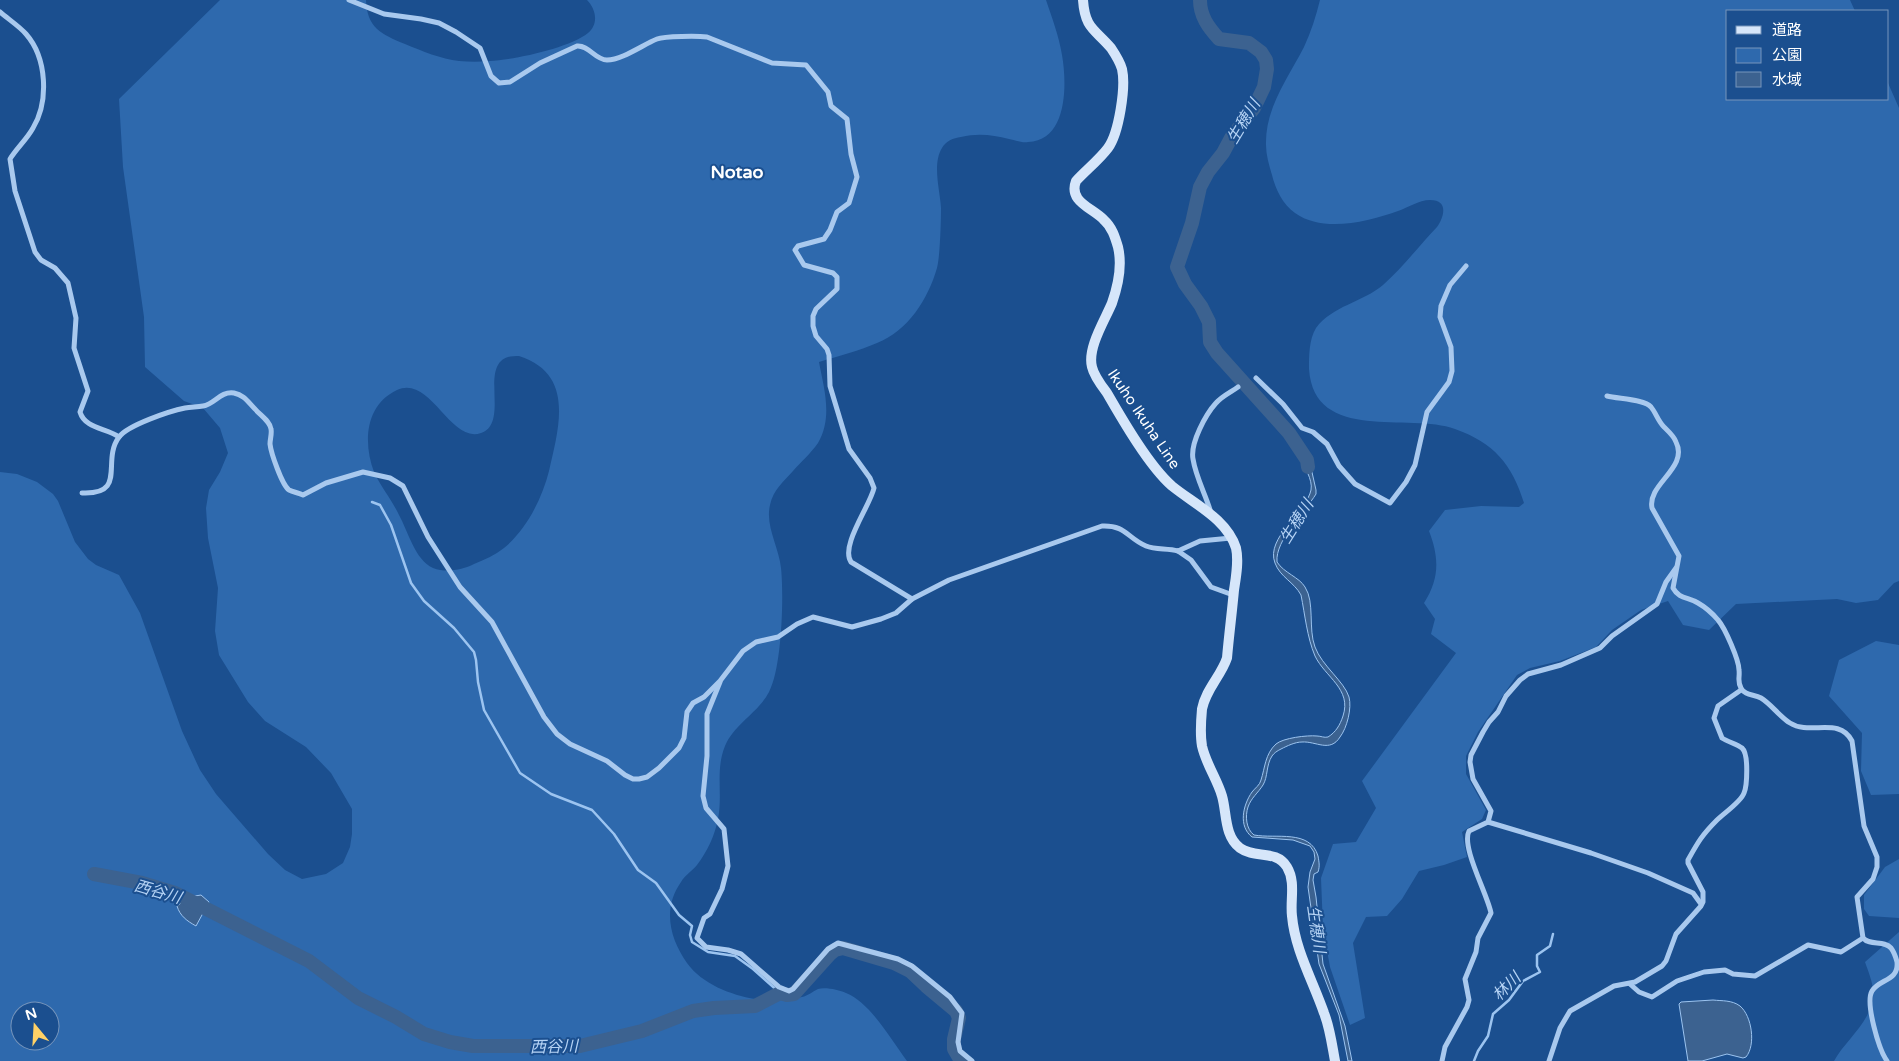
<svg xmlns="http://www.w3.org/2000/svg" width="1899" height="1061" font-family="'Varela Round','Noto Sans JP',sans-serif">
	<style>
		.green { fill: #2e69ad; fill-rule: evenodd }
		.water { fill: #3c6290; stroke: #9cc4f0 }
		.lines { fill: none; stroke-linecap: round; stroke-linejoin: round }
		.stream { stroke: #9cc4f0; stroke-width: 2.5 }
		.river { stroke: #3c6290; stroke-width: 14 }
		.minor { stroke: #a9c9ee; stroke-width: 5 }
		.secondary { stroke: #d6e6fa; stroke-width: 10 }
		.labels { text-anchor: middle; stroke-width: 4; stroke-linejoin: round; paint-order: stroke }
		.street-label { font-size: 15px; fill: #fff; stroke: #1b4f8f }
		.water-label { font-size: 16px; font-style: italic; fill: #b5d3f5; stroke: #1b4f8f }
		.quarter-label { font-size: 18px; font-weight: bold; fill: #fff; stroke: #1b4f8f }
	</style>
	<rect width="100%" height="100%" fill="#1b4f8f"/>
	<!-- green -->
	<g class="green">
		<path d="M220 0H366C367 28 381 34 405 44 422 51 441 59 459 61 469 62 480 62 490 61 513 60 570 48 588 33 599 24 596 9 587 0H1046C1052 18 1059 36 1062 55 1067 83 1068 141 1028 142 1022 143 1015 140 1009 139 993 135 978 133 961 137 953 138 946 141 942 148 932 164 940 190 941 208 941 221 940 257 937 268 928 299 908 331 877 343 859 351 838 356 819 362 824 389 833 417 818 443 811 453 801 462 793 471 784 481 773 490 770 505 765 526 779 547 781 568 784 596 782 668 769 692 758 713 734 724 725 746 715 771 723 793 718 819 715 835 707 852 697 865 692 871 685 875 681 882 662 909 670 939 687 963 702 984 731 995 755 999 764 1000 774 999 783 998 789 998 796 999 802 997 808 996 813 991 818 989 826 987 839 990 846 993 870 1002 892 1041 907 1061H0V472L17 474 37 482 53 494 58 501 75 542 88 559 96 565 119 575 140 613 182 731 200 770 216 794 268 854 285 870 302 879 326 874 343 863 350 847 352 834V809L331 773 306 747 265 721 248 702 219 655 215 631 218 588 208 538 206 508 209 490 220 472 228 453 220 428 203 408 184 401 145 367 144 317 123 167 119 99ZM519 356C575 374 559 427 549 471 542 499 526 530 504 548 495 555 484 560 474 564 462 570 446 573 433 568 415 560 408 531 399 515 392 500 381 487 374 472 363 443 365 405 397 390 431 375 450 444 481 433 510 423 479 366 508 357 511 356 516 356 519 356ZM20 1011H50V1041H20Z"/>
		<path d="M1320 0H1850L1855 11H1728V99H1888V83L1899 108V581L1894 583 1878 600 1856 603 1837 599 1736 604 1709 630 1683 625 1668 601 1641 610 1612 630 1596 647 1560 661 1530 668 1517 675 1478 732 1466 756V774L1486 810 1482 819 1462 832 1467 857 1444 865 1419 871 1402 899 1387 916 1366 917 1353 943 1365 1018 1350 1025 1330 967 1323 928 1321 878 1333 844 1356 842 1376 808 1362 781 1456 653 1431 634 1435 619 1424 603C1440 578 1439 557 1429 531L1445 510 1481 506 1519 507 1524 503C1512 464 1494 443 1455 429 1410 412 1314 444 1309 369 1309 356 1309 339 1316 328 1332 306 1363 302 1383 285 1402 268 1419 246 1437 227 1444 217 1449 200 1430 200 1419 200 1407 208 1398 211 1367 222 1323 233 1295 213 1283 205 1275 188 1272 175 1269 165 1266 155 1266 145 1265 108 1288 78 1304 47 1311 32 1316 16 1320 0Z"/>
		<path d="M1876 641 1899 645V794L1871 795 1861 771 1862 733 1829 696 1839 660Z"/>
		<path d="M1899 859V918L1869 916 1864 909V895L1885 867Z"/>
		<path d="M1899 932V1061H1834C1846 1039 1874 1020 1873 992 1873 982 1868 971 1865 962Z"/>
	</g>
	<!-- water -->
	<g class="water">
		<path d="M1301 446 1309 459 1316 490V494C1305 512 1275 540 1277 562 1284 573 1299 577 1305 587 1315 602 1308 629 1315 647 1322 666 1344 681 1349 697 1352 708 1347 728 1340 737 1330 753 1316 741 1302 742 1295 742 1287 746 1281 749 1277 751 1274 753 1272 756 1266 765 1268 777 1263 785 1258 793 1251 798 1248 807 1245 816 1246 829 1254 835 1276 839 1310 829 1318 856 1319 862 1320 866 1318 872L1314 874 1313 880 1316 897 1323 964 1345 1026 1352 1061H1348L1339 1015 1319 964 1308 887 1310 872 1315 859 1314 852 1310 846 1293 840 1252 837C1238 826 1243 805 1252 792 1255 788 1260 785 1261 780 1265 768 1265 754 1276 744 1283 738 1307 735 1317 736 1321 736 1324 738 1328 737 1336 732 1340 725 1343 716 1352 689 1325 677 1315 656 1307 637 1305 615 1301 595 1294 582 1280 577 1275 563 1265 538 1307 511 1311 490 1313 479 1304 468 1301 457 1301 454 1301 449 1301 446Z"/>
		<path d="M201 895 209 902 196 926C187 921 180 916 177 906L189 897Z"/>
		<path d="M1713 1000C1722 1001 1732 1000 1740 1006 1752 1016 1756 1045 1746 1057L1743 1058 1727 1054 1702 1061H1688L1679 1004 1681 1002Z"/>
	</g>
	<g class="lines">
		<!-- stream -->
		<g class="stream">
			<path d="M372 502 380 505 391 525 411 583 424 601 454 628 474 652 476 660 478 682 484 710 520 773 551 794 592 810 614 834 638 870 656 883 679 915 692 926 690 935 692 942 708 952 735 956 753 969 780 993"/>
			<path d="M1474 1061 1478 1051 1488 1036 1493 1014 1509 1000 1523 981 1540 972 1537 966V955L1550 946 1553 934"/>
		</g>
		<!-- river -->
		<g class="river">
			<path d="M1200 0C1200 16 1208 27 1219 39L1249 43 1261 52 1266 60 1267 69 1264 87 1254 108 1231 138 1223 153 1208 172 1200 187 1192 223 1177 267 1185 284 1201 306 1209 322 1210 342 1217 353 1289 433 1307 460 1308 467"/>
			<path d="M94 874 142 883 175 893 309 961 358 998 396 1017 424 1034 450 1042 473 1046H580L642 1031 693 1011 714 1008 755 1006 780 993 787 995 794 994 830 954 835 950 843 948 894 963 910 971 926 986 956 1011 959 1018 954 1039V1049L961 1061"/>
		</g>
		<!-- minor -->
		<g class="minor">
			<path d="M349 0 384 14 421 19 439 23 456 32 480 48 491 76 499 83 510 82 540 63 577 46C589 45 595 60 607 60 622 60 644 44 657 39 665 36 698 36 707 37L772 63 806 65 828 92 831 106 847 119 851 154 857 177 849 203 837 212 830 230 824 239 798 246 795 250 804 265 833 273 837 277V289L816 309 813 316V326L816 336 827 349 829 355 830 386 849 449 870 478 874 488C870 506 840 546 851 562L912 599"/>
			<path d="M0 12C8 19 19 26 26 34 47 58 49 101 33 128 27 139 17 148 10 159L15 191 35 252 41 260 55 268 68 283 76 318 74 348 88 391 80 412C85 429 107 428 119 437"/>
			<path d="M1256 378 1283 404 1302 428 1313 432 1327 444 1339 466 1355 484 1390 503 1406 482 1415 465 1427 412 1449 382 1452 371 1451 347 1440 317 1441 306 1450 285 1466 266"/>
			<path d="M1607 396C1618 399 1644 399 1651 407 1656 413 1658 421 1664 427 1668 431 1674 436 1676 442 1689 468 1647 484 1652 508L1679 556 1673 588C1679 599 1688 597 1698 603 1705 607 1713 614 1718 620 1725 628 1739 660 1739 670 1740 677 1737 681 1741 688 1745 696 1754 694 1761 698 1771 704 1779 716 1790 723 1810 736 1839 716 1852 741L1864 826 1877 857V867L1873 879 1857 897 1863 938C1870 946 1884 940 1891 948 1894 952 1896 958 1897 962 1899 981 1879 979 1872 991 1865 1003 1879 1050 1887 1061"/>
			<path d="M82 493C128 495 101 461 119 437 128 425 170 411 185 408 191 407 197 407 203 406 215 404 220 391 234 393 244 395 248 402 255 409 260 415 270 421 271 429 272 434 270 439 270 444 271 453 282 485 289 490 293 492 299 493 303 495L326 483 363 472 390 478 403 486 428 537 460 587 492 622 544 717 557 734 570 744 607 761 625 775 633 779H639L647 777 659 768 679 748 684 738 687 712 693 703 704 697 720 681 743 651 756 642 778 637 797 624 813 617 852 627 881 619 896 613 912 599 949 580 1102 526C1126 525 1127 538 1146 546 1156 550 1167 548 1178 551L1200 541 1231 538"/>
			<path d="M1211 513C1206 495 1196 478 1193 459 1190 443 1206 414 1216 403 1222 396 1231 392 1238 387"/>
			<path d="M1178 551 1191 560 1211 587 1233 595"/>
			<path d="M720 682 707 714V756L703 796 706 808 724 829 728 866 722 889 710 914 704 918 697 938 706 947 728 950 741 954 779 987 789 991 793 989 828 949 838 943 898 959 912 966 950 997 962 1013 958 1042 960 1051 972 1061"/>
			<path d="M1488 822 1591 853 1648 873 1693 893 1701 904"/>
			<path d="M1630 984 1639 992 1652 997 1677 981 1704 972 1725 970 1733 974 1755 976 1808 945 1841 952 1863 938"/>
			<path d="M1442 1061 1445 1047 1467 1007 1469 1000 1465 979 1476 952 1478 938 1491 913C1487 893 1461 847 1469 831L1488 822 1491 811 1473 779 1470 762 1471 755 1483 732 1489 722 1498 712 1506 696 1520 680 1528 674 1561 665 1600 648 1612 636 1657 604 1666 582 1676 568"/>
			<path d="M1549 1061 1560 1028 1570 1011 1614 986 1635 982 1662 966 1666 961 1676 934 1701 906 1703 902V892L1688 863V860C1698 842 1702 835 1717 820 1724 813 1741 802 1744 793 1747 786 1749 754 1742 748 1737 744 1728 742 1722 738L1714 718 1718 706 1741 690"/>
		</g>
		<!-- secondary -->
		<path class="secondary" d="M1083 0C1085 29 1095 29 1111 48 1115 54 1120 62 1122 69 1126 87 1119 133 1108 148 1099 160 1086 170 1076 181 1068 202 1093 208 1104 220 1112 227 1115 237 1118 247 1122 264 1118 286 1112 303 1105 320 1087 348 1092 367 1094 376 1101 385 1107 393 1122 419 1149 466 1172 486 1194 504 1227 519 1236 548 1239 561 1236 577 1234 590 1232 612 1229 635 1227 658 1221 676 1206 689 1202 709 1201 720 1200 735 1202 746 1206 764 1217 779 1222 796 1227 813 1224 836 1240 848 1255 859 1276 849 1287 867 1296 882 1290 900 1292 916 1295 950 1313 981 1324 1013 1330 1028 1332 1045 1335 1061"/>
	</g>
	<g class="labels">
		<!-- street labels -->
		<g class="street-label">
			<text transform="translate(1144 419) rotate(56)" y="5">Ikuho Ikuha Line</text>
		</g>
		<!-- water labels -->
		<g class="water-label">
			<text transform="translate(1243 121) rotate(-59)" y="6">生穂川</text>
			<text transform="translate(1296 521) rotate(-58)" y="6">生穂川</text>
			<text transform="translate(158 891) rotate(16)" y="6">西谷川</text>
			<text transform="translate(1317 929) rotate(82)" y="6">生穂川</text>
			<text transform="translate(1506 986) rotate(-45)" y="6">林川</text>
			<text transform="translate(554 1046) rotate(-1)" y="6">西谷川</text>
		</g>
		<!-- quarter labels -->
		<g class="quarter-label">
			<text x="737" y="178">Notao</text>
		</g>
	</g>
	<!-- legend -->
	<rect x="1726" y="10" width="162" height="90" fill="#1b4f8f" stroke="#7695bc"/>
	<rect x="1736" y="26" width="25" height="8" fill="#d6e6fa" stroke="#7695bc"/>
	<text x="1772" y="35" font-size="15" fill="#ffffff">道路</text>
	<rect x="1736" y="48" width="25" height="15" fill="#2e69ad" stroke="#7695bc"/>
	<text x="1772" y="60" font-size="15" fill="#ffffff">公園</text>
	<rect x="1736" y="72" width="25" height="15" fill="#3c6290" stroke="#7695bc"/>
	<text x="1772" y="85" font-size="15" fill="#ffffff">水域</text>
	<!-- north arrow -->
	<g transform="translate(35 1026) rotate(342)"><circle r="24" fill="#1b4f8f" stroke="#7695bc"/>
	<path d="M0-4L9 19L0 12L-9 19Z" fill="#ffd166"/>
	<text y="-8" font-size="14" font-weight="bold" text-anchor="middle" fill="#ffffff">N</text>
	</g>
</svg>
